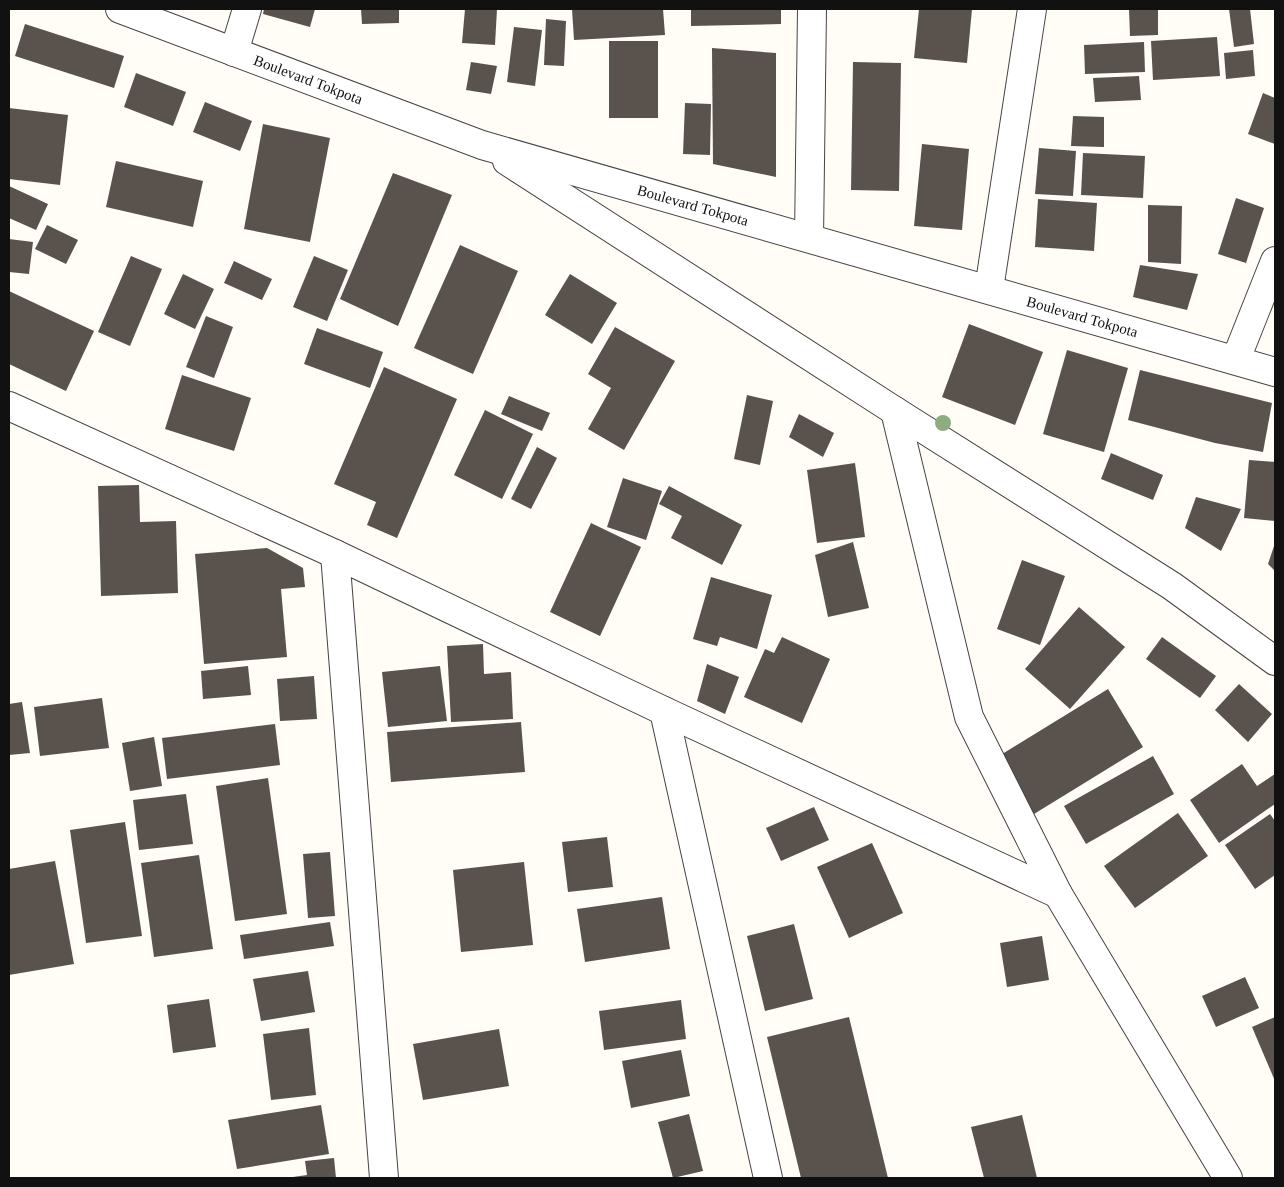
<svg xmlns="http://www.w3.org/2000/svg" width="1284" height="1187" font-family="'Times New Roman',serif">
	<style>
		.building { fill: #5a524d }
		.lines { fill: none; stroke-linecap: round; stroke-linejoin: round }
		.minor-casing { stroke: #444; stroke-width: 30 }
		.minor { stroke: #fff; stroke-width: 28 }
		.tree { fill: #8dad7f }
		.labels { text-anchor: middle; stroke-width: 5; stroke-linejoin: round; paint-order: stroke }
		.street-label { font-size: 15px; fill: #111; stroke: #fff }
	</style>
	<rect width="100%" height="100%" fill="#fffdf5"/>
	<!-- building -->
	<g class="building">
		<path d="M264 9H315L310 27 263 14Z"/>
		<path d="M361 9H399V23L362 24Z"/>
		<path d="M465 9H497L495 45 462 43Z"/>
		<path d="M572 9H663L665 35 574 40Z"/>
		<path d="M691 9H781V24L691 26Z"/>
		<path d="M919 9H972L967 63 914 58Z"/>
		<path d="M1129 9H1158V35L1130 36Z"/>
		<path d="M1229 9H1250L1254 44 1234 47Z"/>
		<path d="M546 19 566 21 564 66 544 65Z"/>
		<path d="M25 24 124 56 114 88 15 56Z"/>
		<path d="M514 27 542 30 535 86 507 82Z"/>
		<path d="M1217 37 1220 76 1153 80 1151 41Z"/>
		<rect x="609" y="41" width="49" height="77"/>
		<path d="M1144 42 1145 72 1085 74 1084 45Z"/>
		<path d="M712 48 776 53V177L713 164Z"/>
		<path d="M1253 50 1255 76 1226 79 1224 53Z"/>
		<path d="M471 62 497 66 491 94 466 90Z"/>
		<path d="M853 62 901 63 899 191 851 190Z"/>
		<path d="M136 73 186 92 173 126 124 107Z"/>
		<path d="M1139 76 1141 100 1095 102 1093 78Z"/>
		<path d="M1263 93 1275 98V144L1248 134Z"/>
		<path d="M205 102 252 121 240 151 193 132Z"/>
		<path d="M685 103 711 104 710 155 683 154Z"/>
		<path d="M9 108 68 115 60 185 9 179Z"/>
		<path d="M1073 116 1104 117V147L1071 146Z"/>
		<path d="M263 124 330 138 310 242 244 229Z"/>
		<path d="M922 144 969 149 962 230 914 226Z"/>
		<path d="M1039 148 1076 151 1073 196 1035 194Z"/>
		<path d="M1083 153 1145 156 1143 198 1081 195Z"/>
		<path d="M116 161 203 181 193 227 106 207Z"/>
		<path d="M393 173 452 195 398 326 340 299Z"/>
		<path d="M9 186 48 204 36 230 9 218Z"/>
		<path d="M1236 198 1264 208 1246 263 1218 254Z"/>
		<path d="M1038 199 1097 203 1094 251 1035 247Z"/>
		<path d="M1148 205 1182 206 1181 264 1148 262Z"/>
		<path d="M47 225 78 240 66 264 35 249Z"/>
		<path d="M9 239 33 242 29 274 9 272Z"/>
		<path d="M460 245 518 271 473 374 414 348Z"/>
		<path d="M131 256 162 269 130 346 98 332Z"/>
		<path d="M314 256 348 270 327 321 293 307Z"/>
		<path d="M234 261 272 279 262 300 224 283Z"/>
		<path d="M1140 265 1198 274 1187 310 1133 297Z"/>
		<path d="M183 274 214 289 195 329 164 314Z"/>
		<path d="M570 274 617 303 592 344 545 315Z"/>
		<path d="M9 291 94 331 66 391 9 364Z"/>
		<path d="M206 316 233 327 214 378 186 367Z"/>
		<path d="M969 324 1043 352 1015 425 942 397Z"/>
		<path d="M615 327 675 361 624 450 588 429 611 388 588 374Z"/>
		<path d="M317 328 383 352 370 388 304 364Z"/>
		<path d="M1067 350 1128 368 1104 452 1043 434Z"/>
		<path d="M384 367 457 399 397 538 367 525 376 502 334 484Z"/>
		<path d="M1140 370 1272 403 1263 452 1215 443 1128 420Z"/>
		<path d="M182 375 251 398 234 451 165 429Z"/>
		<path d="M747 395 773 401 760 465 734 459Z"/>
		<path d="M509 396 550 413 542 431 501 414Z"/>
		<path d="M485 410 533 434 502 499 454 475Z"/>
		<path d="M799 414 834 433 823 457 789 437Z"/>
		<path d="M537 447 557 458 531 509 511 499Z"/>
		<path d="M1111 453 1163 475 1153 500 1101 479Z"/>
		<path d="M1249 460 1275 462V521L1244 518Z"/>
		<path d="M855 463 865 537 817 543 807 470Z"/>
		<path d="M623 478 662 491 646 540 607 527Z"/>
		<path d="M139 485 140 522 176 521 178 593 101 596 98 486Z"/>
		<path d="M669 486 742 525 722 565 671 538 682 516 659 504Z"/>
		<path d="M1196 497 1241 509 1221 551 1185 528Z"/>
		<path d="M591 523 641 547 600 636 550 612Z"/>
		<path d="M853 542 869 608 828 617 815 555Z"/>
		<path d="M1275 543V571L1268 564Z"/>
		<path d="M267 548 303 568 305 587 281 589 287 657 204 664 195 554Z"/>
		<path d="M1022 560 1065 576 1040 645 997 629Z"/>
		<path d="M711 577 772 595 757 649 720 637 717 646 693 639Z"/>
		<path d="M1079 607 1125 647 1070 709 1025 669Z"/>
		<path d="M782 637 830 659 802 723 744 697 765 649 774 653Z"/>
		<path d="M1162 637 1216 676 1200 698 1146 659Z"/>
		<path d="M483 644 484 674 511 672 513 719 451 722 447 646Z"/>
		<path d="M707 664 739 677 725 714 697 701Z"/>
		<path d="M248 666 251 695 203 699 201 671Z"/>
		<path d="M440 666 447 721 388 727 382 672Z"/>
		<path d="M314 676 317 719 280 721 277 679Z"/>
		<path d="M1239 684 1272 714 1248 742 1215 710Z"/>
		<path d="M1108 689 1143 747 1034 814 999 756Z"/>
		<path d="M102 698 109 748 40 756 34 707Z"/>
		<path d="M22 702 30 753 9 755V704Z"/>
		<path d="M521 722 525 772 391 782 387 732Z"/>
		<path d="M275 724 280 765 167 779 162 738Z"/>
		<path d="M154 737 162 786 130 791 122 743Z"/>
		<path d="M1153 756 1174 794 1086 844 1064 806Z"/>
		<path d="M1242 764 1257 786 1275 774V804L1219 843 1190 800Z"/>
		<path d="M268 778 287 914 235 921 216 786Z"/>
		<path d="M186 794 193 844 139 850 133 800Z"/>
		<path d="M814 807 829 840 781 861 766 828Z"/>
		<path d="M1178 813 1208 856 1135 908 1104 866Z"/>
		<path d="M1270 814 1275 821V875L1255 889 1225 845Z"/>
		<path d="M125 822 142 936 86 943 70 830Z"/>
		<path d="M607 837 613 887 568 892 562 842Z"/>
		<path d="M872 843 903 913 849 938 817 867Z"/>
		<path d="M330 852 335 916 308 918 303 854Z"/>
		<path d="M199 855 213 949 154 957 141 863Z"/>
		<path d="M55 861 74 964 9 975V869Z"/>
		<path d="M524 862 533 945 461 952 453 870Z"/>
		<path d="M662 897 670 949 585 962 577 909Z"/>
		<path d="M330 922 334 946 244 959 240 935Z"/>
		<path d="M794 924 813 999 765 1011 747 936Z"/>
		<path d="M1042 936 1049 980 1007 987 1000 943Z"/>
		<path d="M308 971 315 1012 261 1021 253 979Z"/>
		<path d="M1245 977 1259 1008 1216 1027 1202 996Z"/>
		<path d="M209 999 216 1047 173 1053 167 1005Z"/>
		<path d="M681 1000 686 1039 604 1050 599 1011Z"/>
		<path d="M849 1017 888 1178H801L767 1037Z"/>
		<path d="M1275 1017V1081L1252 1027Z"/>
		<path d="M309 1028 316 1095 271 1100 263 1034Z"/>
		<path d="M499 1029 509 1086 423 1100 413 1044Z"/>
		<path d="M681 1050 690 1096 631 1108 622 1061Z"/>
		<path d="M321 1105 329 1154 237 1169 228 1120Z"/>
		<path d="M689 1114 703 1171 673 1178 658 1122Z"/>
		<path d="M1022 1115 1037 1178H984L971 1127Z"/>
		<path d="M334 1158 336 1178H293V1177L307 1175 305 1161Z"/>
	</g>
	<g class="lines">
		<defs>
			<g id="minor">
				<path id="s1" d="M120 9 482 145 1275 372"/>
				<path d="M234 52 247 9"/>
				<path d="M507 161 895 411 1172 586 1275 661"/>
				<path d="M809 238 812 9"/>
				<path d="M989 289 1032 9"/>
				<path d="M1236 359 1275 261"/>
				<path d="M9 406 335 554 664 711 1058 894"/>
				<path d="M895 411 969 717 1058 894 1228 1178"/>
				<path d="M335 554 384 1178"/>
				<path d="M664 711 768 1178"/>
			</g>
		</defs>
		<!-- minor casing -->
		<use href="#minor" class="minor-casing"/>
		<!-- minor -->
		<use href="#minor" class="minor"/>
	</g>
	<!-- trees -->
	<circle class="tree" cx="943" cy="423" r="8"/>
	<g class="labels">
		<!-- street labels -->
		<g class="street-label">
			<text dy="5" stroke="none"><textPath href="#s1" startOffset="201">Boulevard Tokpota</textPath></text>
			<text dy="5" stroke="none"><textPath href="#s1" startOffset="606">Boulevard Tokpota</textPath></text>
			<text dy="5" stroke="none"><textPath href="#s1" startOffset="1011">Boulevard Tokpota</textPath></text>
		</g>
	</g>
	<!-- border -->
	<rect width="1284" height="1187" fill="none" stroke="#111111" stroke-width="20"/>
</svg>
